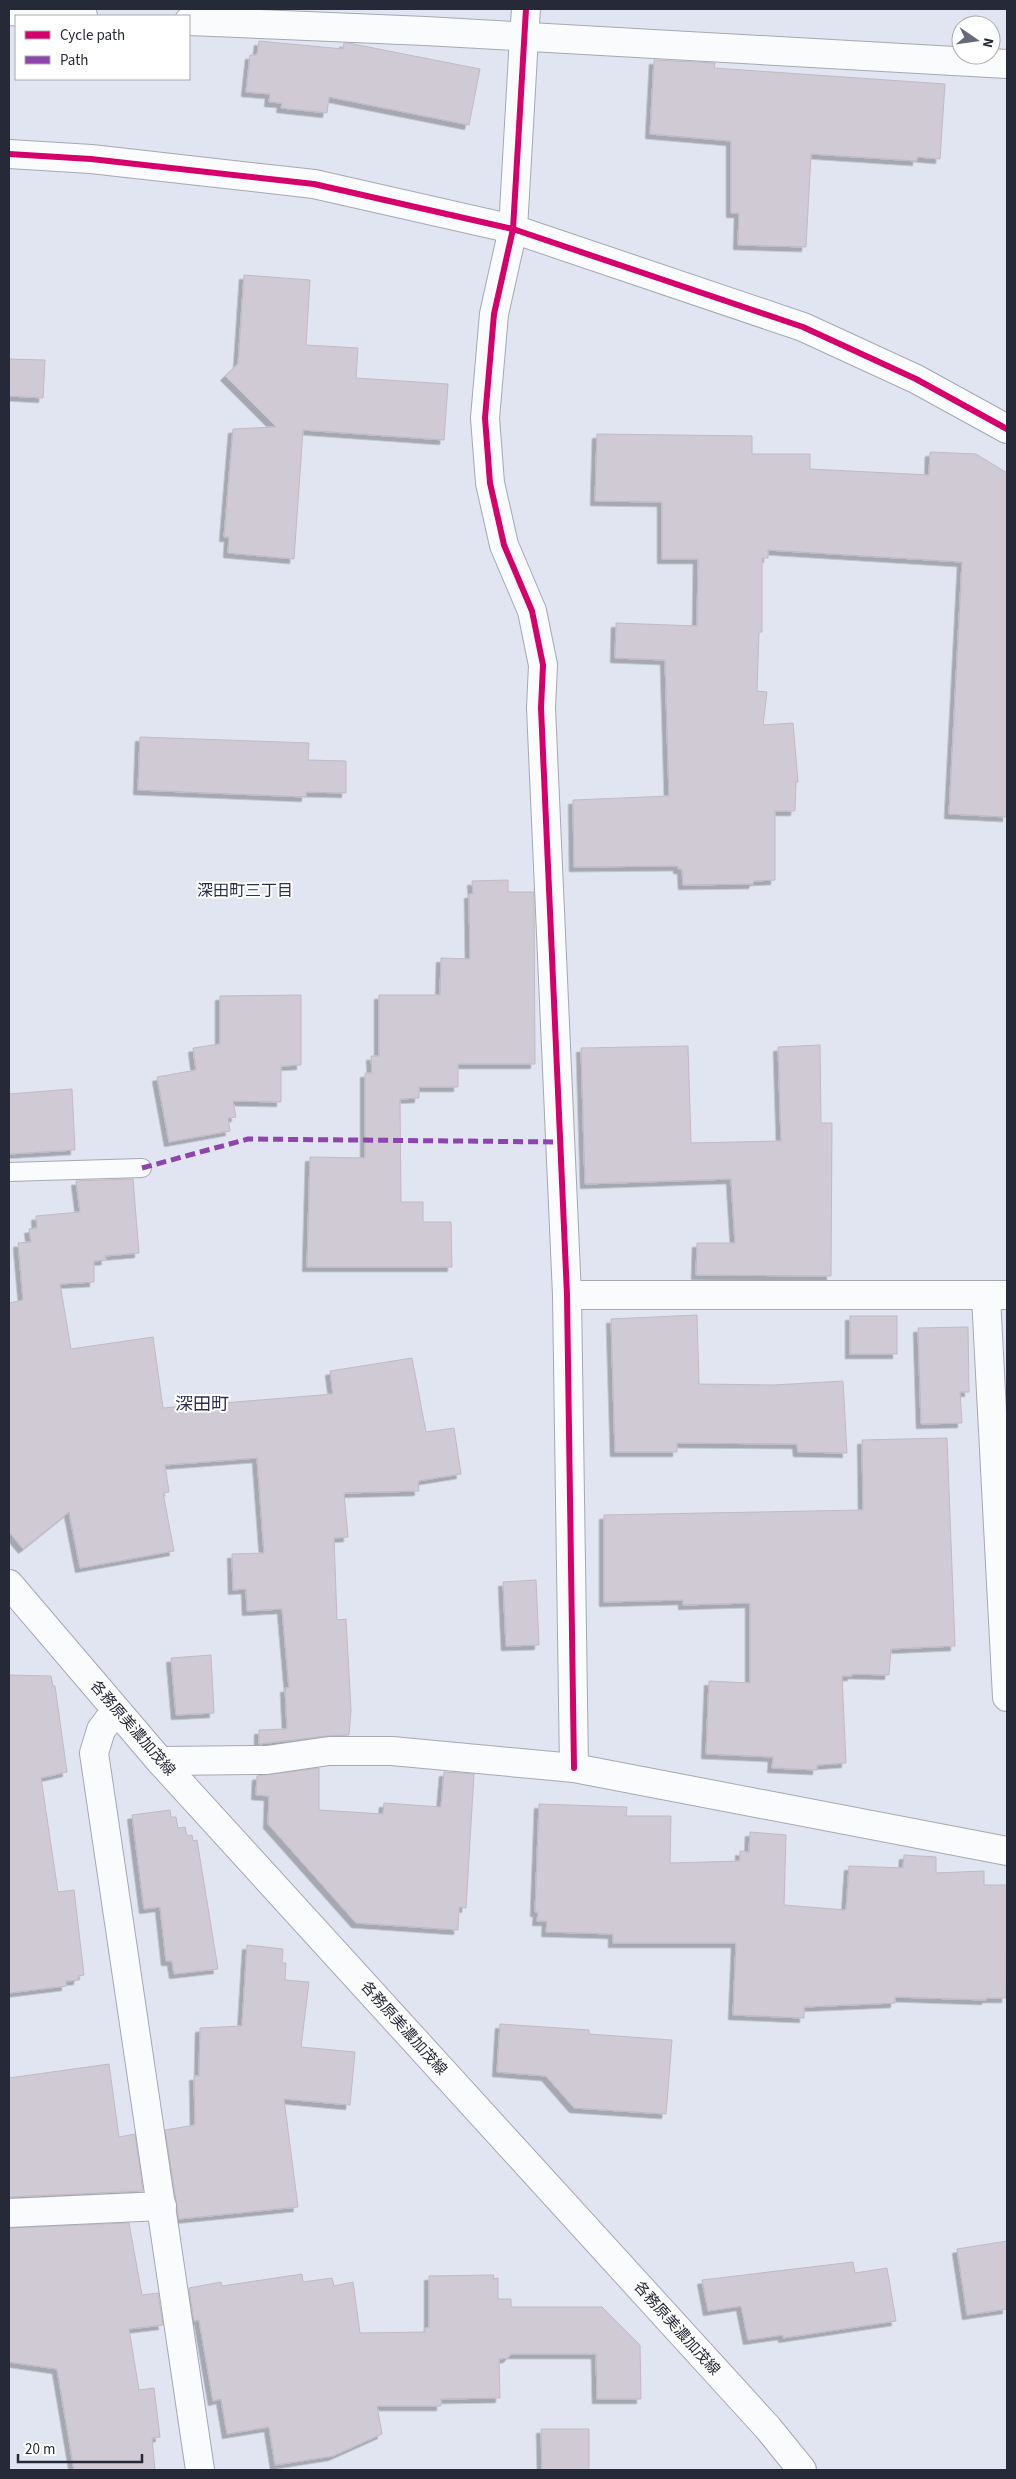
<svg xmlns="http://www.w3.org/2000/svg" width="1016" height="2479" font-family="'Source Sans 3','Noto Sans JP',sans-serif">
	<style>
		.building { fill: #d0cad5; stroke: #bfbac4; filter: url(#shadow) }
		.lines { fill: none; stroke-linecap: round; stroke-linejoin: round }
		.service-casing { stroke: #a5a8b4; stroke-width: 20 }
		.minor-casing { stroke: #a5a8b4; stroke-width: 30 }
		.tertiary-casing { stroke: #a5a8b4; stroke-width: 30 }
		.secondary-casing { stroke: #a5a8b4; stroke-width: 30 }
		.service { stroke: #fafbfd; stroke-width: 18 }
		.minor { stroke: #fafbfd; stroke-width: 28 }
		.tertiary { stroke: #fafbfd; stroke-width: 28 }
		.secondary { stroke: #fafbfd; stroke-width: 28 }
		.quiet { stroke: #8e44ad; stroke-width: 5; stroke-dasharray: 10 5; stroke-linecap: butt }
		.cycleway-casing { stroke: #fff; stroke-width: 9 }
		.cycleway { stroke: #d6006c; stroke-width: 6 }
		.labels { text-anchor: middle; stroke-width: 4; stroke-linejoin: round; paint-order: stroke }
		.street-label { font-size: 15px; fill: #262937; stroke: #fff }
		.neighbourhood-label { font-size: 16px; fill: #2a2f4e; stroke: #fff }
		.quarter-label { font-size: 18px; fill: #2a2f4e; stroke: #fff }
	</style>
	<defs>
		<filter id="shadow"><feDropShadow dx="-4.5" dy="4.5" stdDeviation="0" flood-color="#0004"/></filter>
	</defs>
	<rect width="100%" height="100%" fill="#e1e4f1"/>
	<!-- building -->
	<g class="building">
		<path d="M259 41 343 49 344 43H348L480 69 469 125 329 97 327 113 281 108 282 103 269 102 270 94 246 92 250 55H257Z"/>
		<path d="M654 60 715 63 714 68 945 84 940 159 917 157V161L811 154 806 247 738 245 739 213H731V141L650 134Z"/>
		<path d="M244 275 310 280 306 345 358 348 356 378 448 384 444 440 303 430 294 559 228 553 229 537H224L233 429 276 427 225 376 238 364Z"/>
		<path d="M9 359 45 360 43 398 9 396Z"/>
		<path d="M597 434 752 436V454H810V469L929 475 930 452 976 454 1007 473V817L949 814 962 562 768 550V558H762V632H759L757 691 767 692 763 725 793 723 798 782H796L795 811H775V880L754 881 753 884 683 885 682 869H678V866L574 867 573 800 669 796 665 660 615 658 616 623 697 626 698 559H662V502L595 501Z"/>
		<path d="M140 737 309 743 308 760 346 761V793L306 792V797L138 790Z"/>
		<path d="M508 880V892H534L535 1064H458V1087H419V1098L400 1099 401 1202H423V1222H451L452 1267H307L310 1157 365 1158V1073H372L371 1056H379V995H440L441 958 470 959 469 894H473L472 881Z"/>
		<path d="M301 995V1065L281 1066V1102L233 1101 236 1117 228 1118 230 1131 169 1142 157 1077 196 1070 193 1048 220 1044V996Z"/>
		<path d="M820 1045 821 1123H832L831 1276 696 1275 697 1243H735L731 1179 585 1184 581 1048 688 1046 691 1143 781 1141 778 1047Z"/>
		<path d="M72 1089 75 1150 9 1154V1094Z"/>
		<path d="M133 1179 139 1253 105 1256 106 1260 94 1261V1282L60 1284 71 1349 153 1337 163 1408 333 1394 330 1371 412 1358 426 1432 454 1428 461 1474 418 1481 419 1491 344 1493 348 1537 334 1538 337 1620 346 1619 351 1710 349 1735 327 1736 259 1744V1730L287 1729 285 1688H289L282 1609 247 1611 246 1589 233 1590 232 1554 264 1553 257 1458 165 1465 169 1492 163 1493 174 1551 80 1568 69 1512 23 1549 9 1532V1303L23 1300 18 1243 31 1242 29 1229 37 1228 36 1216 80 1212 76 1181Z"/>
		<path d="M697 1315 699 1384 773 1385 843 1381 847 1453 798 1452 797 1444 677 1443V1452H615L611 1319Z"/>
		<rect x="850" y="1316" width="47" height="38"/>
		<path d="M968 1327 969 1392H960L962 1423 921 1424 918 1328Z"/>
		<path d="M947 1438 955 1646 891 1649 889 1675 852 1674V1676H842L846 1763 817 1765V1770L772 1768 773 1757 706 1754 709 1681 750 1683V1603L683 1605V1600L604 1602V1515L863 1510 862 1440Z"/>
		<path d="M536 1580 539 1645 506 1646 503 1582Z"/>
		<path d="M211 1655 214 1713 176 1715 171 1658Z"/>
		<path d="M9 1675 51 1676 53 1686H55L67 1772 41 1778 58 1892 74 1890 84 1975 78 1976V1980L66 1981V1986L9 1993Z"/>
		<path d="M319 1768V1810L383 1814 384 1803 441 1807 444 1772 474 1774 466 1908 459 1907 458 1930 356 1923 268 1824 269 1796 256 1795 257 1776Z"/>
		<path d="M539 1804 627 1807 626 1816H671L670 1863 740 1861V1851L749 1852 750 1832 786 1835 784 1905 846 1910 849 1866 903 1868 904 1855 936 1857V1873L984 1871V1885H1007L1006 1998H986V2000L895 1997V2003L804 2007V2018L733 2015 736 1943H613V1934L546 1932 547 1921H537L538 1912H535Z"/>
		<path d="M170 1810 171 1817H176L178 1828 185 1827 187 1836 192 1835 193 1841 197 1840 218 1969 174 1974 172 1961H166L160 1907 144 1909 132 1815Z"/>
		<path d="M247 1945 283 1949 282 1963H286L285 1980 309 1982 301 2047 355 2052 350 2105 284 2099 298 2207 179 2219 165 2130 195 2125 194 2076H199L200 2028 242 2026Z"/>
		<path d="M500 2024 589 2030V2034L672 2040 666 2114 574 2108 546 2076 497 2072Z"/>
		<path d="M109 2064 119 2137 135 2134 143 2191 9 2197V2078Z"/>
		<path d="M129 2223 142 2295 158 2293 163 2325 129 2329 139 2390 154 2388 160 2437 152 2438 155 2470H74L57 2369 9 2362V2228Z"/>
		<path d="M1007 2241V2309L967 2315 957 2249Z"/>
		<path d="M853 2262 855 2273 887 2268 896 2321 783 2338V2335L748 2340 741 2306 708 2311 702 2280Z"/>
		<path d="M302 2274 303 2282 332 2278 334 2286 353 2282 360 2333 425 2332V2328H429V2276L494 2275 493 2279 498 2278V2299H511V2307H602L640 2345 641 2399H597L596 2354H511L508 2358 499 2359 500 2398 441 2399V2406H377L382 2434 333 2456 275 2465 269 2427 227 2434 221 2399 213 2401 199 2320 194 2321 189 2288 221 2282 222 2286Z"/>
		<path d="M541 2429H589V2470H542Z"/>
	</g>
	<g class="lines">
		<defs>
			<path id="service" d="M9 1172 142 1168"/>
			<g id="minor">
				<path d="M9 11 83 16"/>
				<path d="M189 21 425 31 1007 64"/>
				<path d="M524 37 526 9"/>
				<path d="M513 229 494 314 485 418 490 483 504 545 532 611 543 665 541 708 567 1295 574 1768"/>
				<path d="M567 1295H1007"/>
				<path d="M986 1297 1007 1697"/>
				<path d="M116 1710 101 1730 94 1753 200 2470"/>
				<path d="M160 1761 267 1760 329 1751H392L574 1768 1007 1851"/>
				<path d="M9 2213 162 2206"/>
			</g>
			<g id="tertiary">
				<path d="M9 154 91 159 314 184 513 229 803 327 916 379 1007 429"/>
				<path d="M513 229 524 37"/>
			</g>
			<path id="secondary" d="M9 1584 160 1761 768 2428 802 2470"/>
		</defs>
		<!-- service casing -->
		<use href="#service" class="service-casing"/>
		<!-- minor casing -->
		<use href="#minor" class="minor-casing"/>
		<!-- tertiary casing -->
		<use href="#tertiary" class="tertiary-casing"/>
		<!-- secondary casing -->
		<use href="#secondary" class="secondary-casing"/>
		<!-- service -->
		<use href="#service" class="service"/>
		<!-- minor -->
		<use href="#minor" class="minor"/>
		<!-- tertiary -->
		<use href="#tertiary" class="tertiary"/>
		<!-- secondary -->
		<use href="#secondary" class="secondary"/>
		<!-- quiet -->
		<path class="quiet" d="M142 1168 248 1139 560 1142"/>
		<defs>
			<g id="cycleway">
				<path d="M526 9 513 229 494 314 485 418 490 483 504 545 532 611 543 665 541 708 567 1295 574 1768"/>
				<path d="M9 154 91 159 314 184 513 229 803 327 916 379 1007 429"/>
			</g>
		</defs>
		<!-- cycleway casing -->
		<use href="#cycleway" class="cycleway-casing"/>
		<!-- cycleway -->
		<use href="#cycleway" class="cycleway"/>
	</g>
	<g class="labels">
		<!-- street labels -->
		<g class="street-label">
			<text transform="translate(133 1728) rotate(49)" y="5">各務原美濃加茂線</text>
			<text transform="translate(404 2028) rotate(48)" y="5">各務原美濃加茂線</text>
			<text transform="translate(677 2328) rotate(48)" y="5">各務原美濃加茂線</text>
		</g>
		<!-- neighbourhood labels -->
		<g class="neighbourhood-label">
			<text x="245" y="896">深田町三丁目</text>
		</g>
		<!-- quarter labels -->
		<g class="quarter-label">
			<text x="202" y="1410">深田町</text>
		</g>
	</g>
	<!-- border -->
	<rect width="1016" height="2479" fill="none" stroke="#262937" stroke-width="20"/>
	<!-- legend -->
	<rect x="15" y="15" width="175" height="65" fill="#ffffff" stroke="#a8a9af"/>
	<rect x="25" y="31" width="25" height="8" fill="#d6006c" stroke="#a8a9af"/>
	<text x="60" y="40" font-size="15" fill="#262937">Cycle path</text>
	<rect x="25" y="56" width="25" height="8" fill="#8e44ad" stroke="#a8a9af"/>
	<text x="60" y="65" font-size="15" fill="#262937">Path</text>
	<!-- north arrow -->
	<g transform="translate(976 40) rotate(103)"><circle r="24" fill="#ffffff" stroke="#a8a9af"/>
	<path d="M0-4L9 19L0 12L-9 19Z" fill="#676a78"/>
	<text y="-8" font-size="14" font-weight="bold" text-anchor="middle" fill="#262937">N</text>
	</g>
	<!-- scale -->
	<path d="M18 2454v8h124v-8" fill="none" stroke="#262937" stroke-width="2.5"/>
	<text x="25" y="2454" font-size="15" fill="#262937" stroke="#ffffff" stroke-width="4" paint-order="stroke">20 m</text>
</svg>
